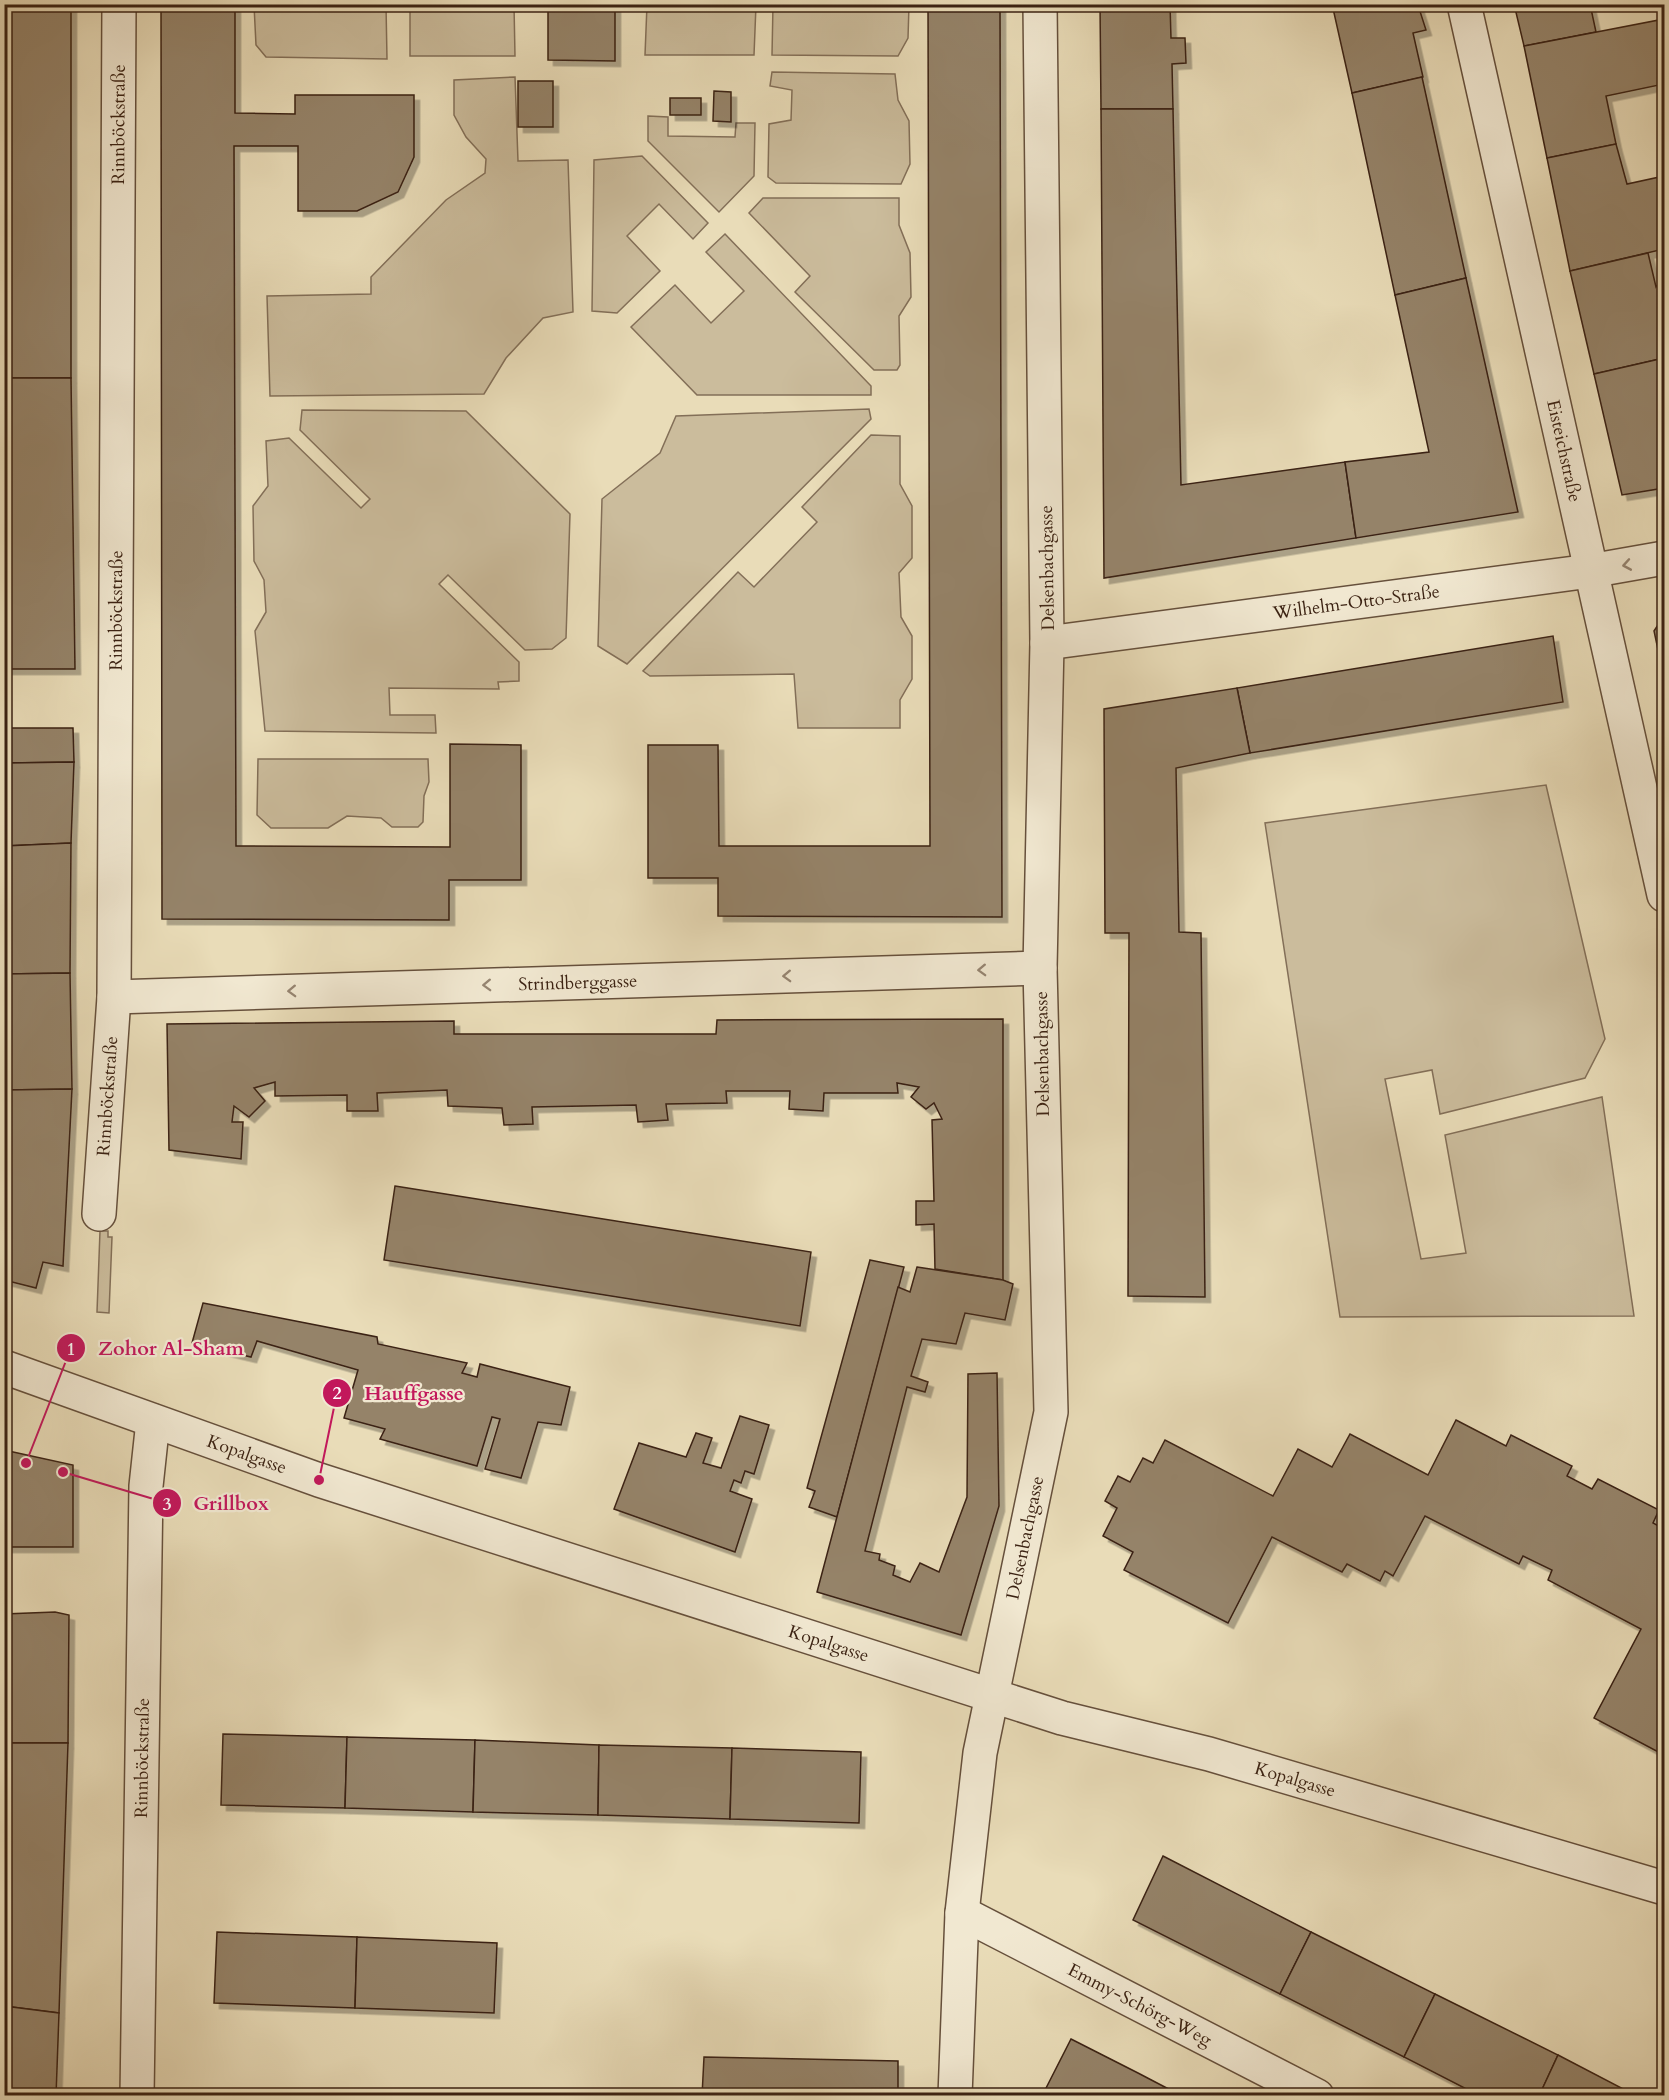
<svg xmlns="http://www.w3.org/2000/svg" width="1669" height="2100" font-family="Cardo,serif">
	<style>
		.green { fill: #cbbc9c; stroke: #836f58; stroke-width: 1.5 }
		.building { fill: #958369; stroke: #3b2213; stroke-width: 1.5; filter: url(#shadow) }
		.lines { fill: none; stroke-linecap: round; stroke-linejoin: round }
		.minor-casing { stroke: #66503c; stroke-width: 36 }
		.minor { stroke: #f1e8d1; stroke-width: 33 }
		.oneway { stroke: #968572 }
		.labels { text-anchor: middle; stroke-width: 4.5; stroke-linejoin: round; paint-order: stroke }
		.street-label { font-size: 18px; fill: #3b2213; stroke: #f1e8d1 }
		.leader { fill: none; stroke: #c2185b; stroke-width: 2 }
		.callout-dot { fill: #c2185b; stroke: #f1e8d1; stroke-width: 2 }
		.mark-label { font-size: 18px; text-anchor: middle; font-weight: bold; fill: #fff }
		.callout-label { font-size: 20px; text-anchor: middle; font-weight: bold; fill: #c2185b; stroke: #f1e8d1; stroke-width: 4.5; stroke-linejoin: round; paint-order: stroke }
	</style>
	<defs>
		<filter id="shadow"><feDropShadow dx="5.5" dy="5.5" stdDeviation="0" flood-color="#0004"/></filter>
	</defs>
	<rect width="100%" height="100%" fill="#e9dcb8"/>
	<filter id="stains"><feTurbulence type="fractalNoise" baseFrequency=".00333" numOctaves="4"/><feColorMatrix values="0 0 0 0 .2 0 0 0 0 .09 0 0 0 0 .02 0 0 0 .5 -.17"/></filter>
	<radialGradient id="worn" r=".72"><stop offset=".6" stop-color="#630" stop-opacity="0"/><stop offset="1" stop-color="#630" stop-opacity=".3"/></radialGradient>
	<!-- green -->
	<g class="green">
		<path d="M254 5H386L387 59 266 57 256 45Z"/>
		<path d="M410 5H514L515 56H410Z"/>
		<path d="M647 5H756L754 55H645Z"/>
		<path d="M773 5H909L908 38 898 56 772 55Z"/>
		<path d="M772 72 895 74 898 100 909 121 910 164 901 184 776 183 768 177 769 124 791 120 792 90 770 86Z"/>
		<path d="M515 77 518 161 568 160 573 312 543 318 506 358 484 394 270 396 267 296 371 294V277L446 200 485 173 486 159 466 137 454 115V80Z"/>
		<path d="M648 116 668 117V136L735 137 736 123H755L754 176 719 212 648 141Z"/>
		<path d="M642 156 708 223 693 239 659 204 627 236 660 271 617 313 592 311 594 160Z"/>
		<path d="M763 198H899V225L910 253 911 297 899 316 900 365 897 370H874L795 292 810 276 749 213Z"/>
		<path d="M725 234 871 386V395H697L631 327 675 285 711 323 744 291 706 252Z"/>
		<path d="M869 409 871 419 627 664 598 646 602 499 660 453 676 416Z"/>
		<path d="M302 410 466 411 570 514 566 638 552 649 525 650 448 575 439 584 519 662V681L498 682 499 689 389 688 390 715H435L436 733 265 731 255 631 266 612 264 580 254 561 253 506 268 486 266 441 289 438 361 508 370 499 300 430Z"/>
		<path d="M871 435 900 436V484L912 506V558L899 573 901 617 912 636V679L900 700V728H798L794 674 650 676 643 671 738 572 754 587 817 522 802 507Z"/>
		<path d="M258 759H428L429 782 424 796 423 822 418 827H392L381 818 347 816 328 828H271L257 815Z"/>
		<path d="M1546 785 1605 1039 1585 1078 1440 1114 1432 1070 1385 1079 1421 1259 1466 1253 1445 1135 1602 1097 1634 1316 1340 1317 1265 823Z"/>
		<path d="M100 1231H108V1237H112L109 1313 97 1312Z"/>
	</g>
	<!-- building -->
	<g class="building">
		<rect x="4" y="4" width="67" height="374"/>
		<path d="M161 4H235V113L295 114V95H414V157L398 192 357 211H298V146H234L236 846 450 847V744L521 745V880H449V920L162 919Z"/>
		<path d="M548 4H615V61L548 60Z"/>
		<path d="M928 4H1000L1002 917 718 916V878H648V745H718L719 846H930Z"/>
		<path d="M1100 4H1170L1171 38H1185L1186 63 1172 64 1173 109H1101Z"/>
		<path d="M1332 4H1406L1407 7 1418 5 1426 30 1413 33 1423 77 1352 93Z"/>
		<path d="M1514 4H1590L1596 32 1524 46Z"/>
		<path d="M1659 20 1664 47V84L1606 96 1616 144 1547 158 1524 46Z"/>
		<path d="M1422 77 1466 278 1395 295 1352 93Z"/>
		<rect x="518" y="81" width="35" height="46"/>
		<path d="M714 91 731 92V122L713 121Z"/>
		<rect x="670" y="98" width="31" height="17"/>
		<path d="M1101 109H1173L1181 485 1345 462 1356 538 1104 578Z"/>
		<path d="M1616 144 1627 184 1664 176V249L1570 271 1547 158Z"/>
		<path d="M1648 253 1656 287 1664 276V306L1659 308 1664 329V358L1594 374 1570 271Z"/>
		<path d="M1466 278 1518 512 1356 538 1345 462 1429 452 1395 295Z"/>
		<path d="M1664 358V488L1622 495 1594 374Z"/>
		<path d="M4 378H71L75 669H4Z"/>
		<path d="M1664 616V678L1654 631Z"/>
		<path d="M1553 636 1563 702 1250 753 1237 688Z"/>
		<path d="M1237 688 1250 753 1176 768 1179 932 1201 933 1205 1297 1128 1296 1129 933H1105L1104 709Z"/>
		<path d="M4 728H73L74 762 4 763Z"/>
		<path d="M74 762 71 843 4 846V813H9L8 763Z"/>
		<path d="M71 843 70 973 4 974V846Z"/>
		<path d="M70 973 72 1089 4 1090V974Z"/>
		<path d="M1003 1019V1280L935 1269 934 1224 916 1225V1201H934L932 1120 942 1119 934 1103 926 1109 911 1097 919 1087 897 1083 898 1093H824L823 1111 789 1109 790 1091H726L727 1103 666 1104 668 1120 638 1122 636 1105 532 1107 533 1124 504 1125 502 1108 448 1106 447 1090 377 1093 378 1111H347V1095L275 1096V1082L254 1088 265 1101 249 1117 234 1106 232 1122H243L241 1159 169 1150 167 1024 454 1021V1034H716L717 1020Z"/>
		<path d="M72 1089 63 1266 43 1262 36 1288 4 1280V1090Z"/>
		<path d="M395 1186 811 1252 800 1326 384 1260Z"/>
		<path d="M870 1260 904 1267 837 1517 809 1507 815 1491 807 1488Z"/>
		<path d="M917 1267 1003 1280 1013 1284 1005 1320 965 1313 956 1344 922 1339 911 1376 928 1382 925 1392 907 1387 865 1551 880 1554 879 1560 895 1566 893 1575 910 1582 920 1563 939 1572 967 1497 968 1374 997 1373 999 1506 961 1635 817 1592 898 1287 910 1292Z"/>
		<path d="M203 1303 377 1337 378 1344 467 1363 462 1373 477 1377 480 1364 570 1387 561 1425 538 1422 521 1478 485 1469 500 1419 492 1417 477 1466 380 1439 385 1429 344 1418 358 1370 257 1341 251 1357 192 1343Z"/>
		<path d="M740 1416 769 1425 754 1474 745 1471 741 1483 734 1480 730 1491 752 1499 735 1552 614 1509 639 1443 686 1457 696 1433 712 1438 703 1463 721 1468Z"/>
		<path d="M1456 1420 1506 1446 1511 1435 1572 1466 1567 1476 1592 1489 1598 1479 1659 1510 1653 1523 1664 1529V1755L1594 1718 1641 1629 1548 1580 1552 1570 1523 1556 1519 1564 1425 1516 1393 1576 1385 1571 1380 1581 1347 1564 1342 1572 1272 1537 1228 1623 1124 1570 1133 1552 1103 1536 1117 1508 1105 1501 1118 1476 1130 1482 1143 1458 1153 1463 1165 1440 1273 1496 1298 1449 1332 1467 1350 1434 1428 1475Z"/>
		<path d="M4 1450 73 1465V1547H4Z"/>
		<path d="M55 1612 69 1615 68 1743H4V1614Z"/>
		<path d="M223 1734 347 1737 345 1808 221 1805Z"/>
		<path d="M347 1737 475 1740 473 1812 345 1808Z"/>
		<path d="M475 1740 599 1745 598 1815 473 1812Z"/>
		<path d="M4 1743H68L59 2013 4 2006Z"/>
		<path d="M599 1745 732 1748 730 1819 598 1815Z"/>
		<path d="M732 1748 861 1752 859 1823 730 1819Z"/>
		<path d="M1163 1856 1311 1932 1280 1994 1133 1920Z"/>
		<path d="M217 1932 357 1937 355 2008 214 2003Z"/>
		<path d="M1311 1932 1435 1994 1404 2057 1280 1994Z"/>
		<path d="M357 1937 497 1943 494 2013 355 2008Z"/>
		<path d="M1435 1994 1558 2055 1539 2096H1480L1404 2057Z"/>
		<path d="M4 2006 59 2013 56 2096H28L4 2092Z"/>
		<path d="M1071 2039 1138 2073 1182 2096H1042Z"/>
		<path d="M1558 2055 1633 2094 1635 2096H1539Z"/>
		<path d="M704 2057 898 2061V2096H702Z"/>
	</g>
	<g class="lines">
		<defs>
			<g id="minor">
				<path id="s1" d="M1464 4 1664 895"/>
				<path id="s2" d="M1047 643 1590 571 1664 558"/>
				<path id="s3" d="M114 997 1040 968"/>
				<path id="s4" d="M99 1214 114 997 119 4"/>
				<path id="s5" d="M4 1367 319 1480 1062 1718 1209 1754 1664 1888"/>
				<path id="s6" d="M962 1913 1317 2096"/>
				<path id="s7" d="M137 2096 146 1486 153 1421"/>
				<path id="s8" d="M955 2096 962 1913 980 1753 1051 1412 1040 968 1047 643 1040 4"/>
			</g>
		</defs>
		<!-- minor casing -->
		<use href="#minor" class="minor-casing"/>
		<!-- minor -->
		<use href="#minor" class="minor"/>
	</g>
	<!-- one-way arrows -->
	<defs><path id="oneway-chevron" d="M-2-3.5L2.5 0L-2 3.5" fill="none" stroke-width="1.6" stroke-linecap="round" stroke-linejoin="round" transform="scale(1.5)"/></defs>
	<g class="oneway">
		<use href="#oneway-chevron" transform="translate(1627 565) rotate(170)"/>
		<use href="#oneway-chevron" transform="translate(982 970) rotate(178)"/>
		<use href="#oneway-chevron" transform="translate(787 976) rotate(178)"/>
		<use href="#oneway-chevron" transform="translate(487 985) rotate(178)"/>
		<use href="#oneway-chevron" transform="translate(292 991) rotate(178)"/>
	</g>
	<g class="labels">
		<!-- street labels -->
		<g class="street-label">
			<text dy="6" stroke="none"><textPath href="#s4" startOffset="1090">Rinnböckstraße</textPath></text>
			<text dy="6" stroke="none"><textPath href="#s1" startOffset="458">Eisteichstraße</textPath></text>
			<text transform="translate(1047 568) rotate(-91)" y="6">Delsenbachgasse</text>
			<text dy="6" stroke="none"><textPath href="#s2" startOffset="312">Wilhelm-Otto-Straße</textPath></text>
			<text dy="6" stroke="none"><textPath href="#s4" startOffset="604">Rinnböckstraße</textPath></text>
			<text dy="6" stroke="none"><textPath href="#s3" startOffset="464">Strindberggasse</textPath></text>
			<text transform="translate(1042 1054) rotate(-91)" y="6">Delsenbachgasse</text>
			<text dy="6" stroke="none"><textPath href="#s4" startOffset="118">Rinnböckstraße</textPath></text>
			<text dy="6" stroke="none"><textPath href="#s5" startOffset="258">Kopalgasse</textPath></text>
			<text dy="6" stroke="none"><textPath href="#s8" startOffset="564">Delsenbachgasse</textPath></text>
			<text dy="6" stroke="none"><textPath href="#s5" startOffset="870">Kopalgasse</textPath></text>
			<text dy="6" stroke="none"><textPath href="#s7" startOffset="338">Rinnböckstraße</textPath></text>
			<text dy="6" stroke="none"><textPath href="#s5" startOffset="1356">Kopalgasse</textPath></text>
			<text dy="6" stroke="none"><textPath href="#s6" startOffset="200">Emmy-Schörg-Weg</textPath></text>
		</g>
	</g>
	<!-- callouts -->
	<path class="leader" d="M26 1463L71 1348M319 1480L337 1393M63 1472L167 1503"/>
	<g class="callout-dot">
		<circle cx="26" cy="1463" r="6"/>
		<circle cx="319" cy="1480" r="6"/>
		<circle cx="63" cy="1472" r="6"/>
		<circle cx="71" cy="1348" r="15"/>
		<circle cx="337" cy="1393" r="15"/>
		<circle cx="167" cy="1503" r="15"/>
	</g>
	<g class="mark-label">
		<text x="71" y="1355">1</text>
		<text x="337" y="1399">2</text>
		<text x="167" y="1510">3</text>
	</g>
	<g class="callout-label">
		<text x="171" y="1355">Zohor Al-Sham</text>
		<text x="414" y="1400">Hauffgasse</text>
		<text x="231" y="1510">Grillbox</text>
	</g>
	<!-- margin -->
	<rect width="1669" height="2100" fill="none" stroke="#e9dcb8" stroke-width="24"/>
	<rect x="6" y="6" width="1657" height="2088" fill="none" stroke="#3b2213" stroke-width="3"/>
	<rect x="12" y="12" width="1645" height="2076" fill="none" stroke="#3b2213" stroke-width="1.5"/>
	<rect width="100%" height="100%" filter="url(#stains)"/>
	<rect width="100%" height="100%" fill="url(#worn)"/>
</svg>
